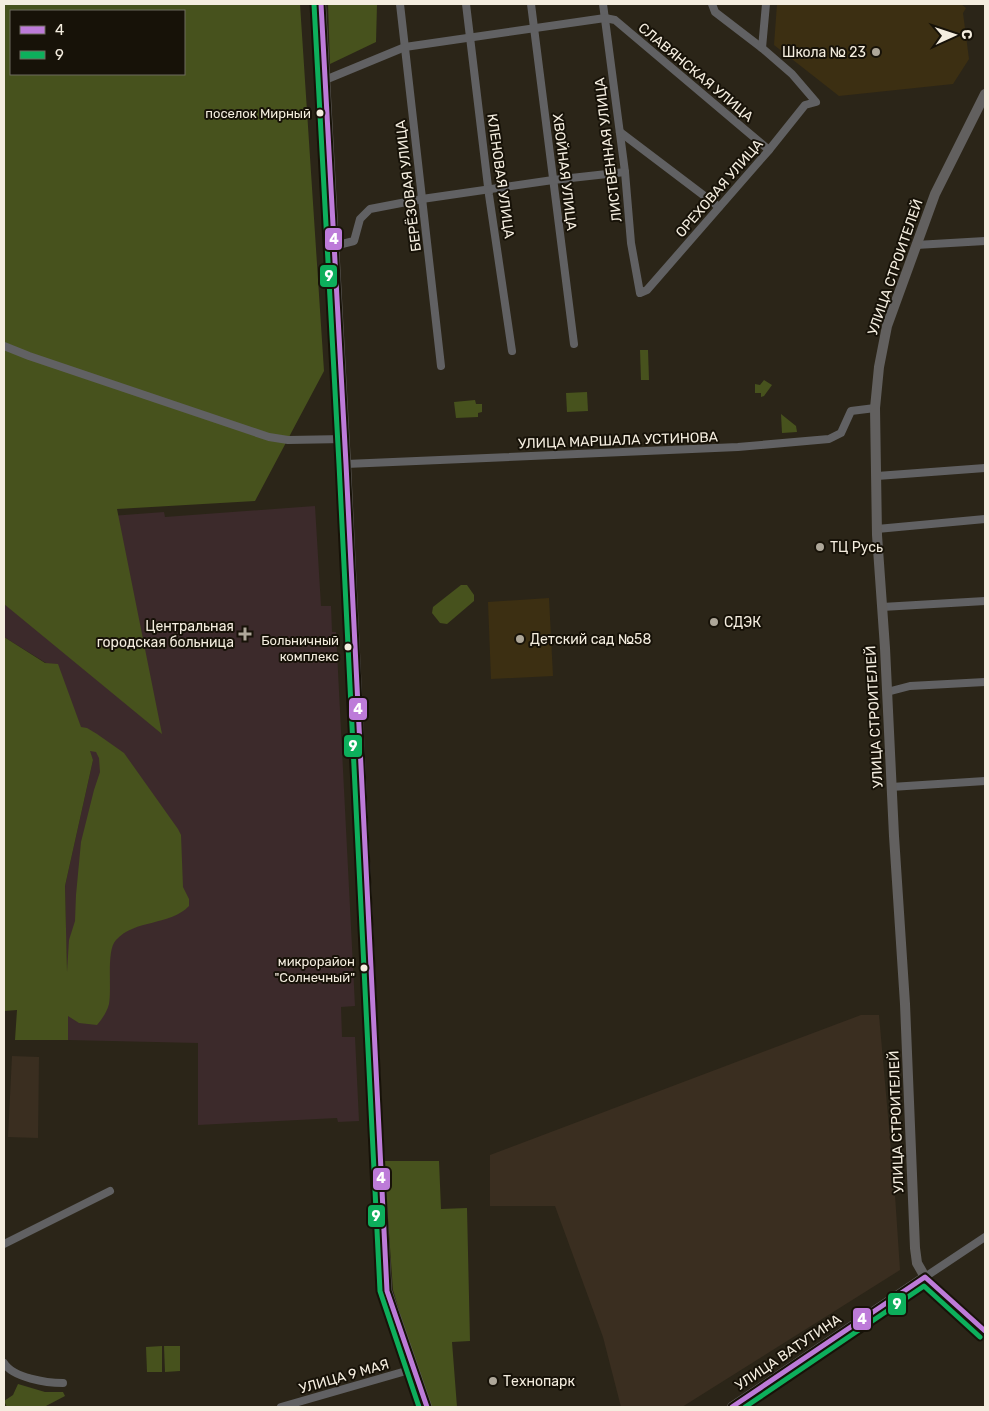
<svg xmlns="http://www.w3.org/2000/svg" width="989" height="1411" font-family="Rubik,sans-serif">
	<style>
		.built { fill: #3c2f12 }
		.industrial { fill: #3a2e20 }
		.medical { fill: #3c2a2b }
		.green { fill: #47521d; fill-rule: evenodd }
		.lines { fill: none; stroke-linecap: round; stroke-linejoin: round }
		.minor { stroke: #616163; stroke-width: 8 }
		.major { stroke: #62605f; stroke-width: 10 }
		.bus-1-casing { stroke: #171208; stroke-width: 9 }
		.bus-2-casing { stroke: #171208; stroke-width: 9 }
		.bus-1 { stroke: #bd7bd9; stroke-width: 5 }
		.bus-2 { stroke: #0daf5c; stroke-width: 5 }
		.poi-dot { fill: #aea799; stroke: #171208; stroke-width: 2 }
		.bus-dot { fill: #f4eddf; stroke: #171208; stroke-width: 2 }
		.labels { text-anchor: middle; stroke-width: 4; stroke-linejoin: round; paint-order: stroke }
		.bus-label { font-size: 13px; fill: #f4eddf; stroke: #171208; text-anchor: end }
		.poi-label { font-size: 14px; fill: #f4eddf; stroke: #171208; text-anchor: start }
		.street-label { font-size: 14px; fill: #f4eddf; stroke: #171208 }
		.line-badge { stroke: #171208; stroke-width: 2 }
		.badge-label { font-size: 14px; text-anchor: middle; font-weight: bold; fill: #fff }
	</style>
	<rect width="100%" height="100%" fill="#2b2518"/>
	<!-- built -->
	<g class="built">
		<path d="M777 4H961L966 8 963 13 969 59 953 84 839 96 774 45Z"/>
		<path d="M549 598 553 676 491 679 488 602Z"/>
	</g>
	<!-- industrial -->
	<g class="industrial">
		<path d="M861 1015H879L895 1195 900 1270 682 1407H621L603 1337 555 1206H490V1155Z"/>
		<path d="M12 1056 39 1057 38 1138 8 1137Z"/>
	</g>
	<!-- medical -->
	<path class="medical" d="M315 506 321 606H331L332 632H336L355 1006 341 1007 342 1037H355L359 1121 338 1122 337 1118 198 1125V1043L68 1040 65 886 93 760 46 663 4 637V524L164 512 165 517Z"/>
	<!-- green -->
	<g class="green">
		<path d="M4 4H300L324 371 255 501 117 509 162 734 4 604ZM11 11H184V74H11Z"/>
		<path d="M328 4H377L376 42 330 64Z"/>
		<path d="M640 350H648L649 380H641Z"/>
		<path d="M764 380 772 385 764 396 761 397V393H755V384L760 385Z"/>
		<path d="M587 392 588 411 567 412 566 393Z"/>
		<path d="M475 400 476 404H482V412L478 413V417L456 418 454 402Z"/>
		<path d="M781 414 796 426 797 432 782 433Z"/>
		<path d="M461 585H467L474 595V601L447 624 440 623 432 613 433 607Z"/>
		<path d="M4 637 45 663 58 664 81 727 87 728 97 734 124 753 178 829 181 835 183 887 189 899V906C170 926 135 919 116 940 106 950 112 988 109 1004 107 1012 102 1019 97 1025L79 1023 68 1016V1040H15L17 1010 4 1011ZM90 751 96 752 99 758 100 772 94 790 81 842 76 895 75 921 69 940 67 972 65 886 93 760Z"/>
		<path d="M384 1161H439L441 1209 467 1208 470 1341 452 1342 457 1407H431L417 1371 393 1290Z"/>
		<path d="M162 1346V1372H147L146 1347Z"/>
		<path d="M164 1346H180V1371L165 1372Z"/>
		<path d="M18 1384 45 1392H63L65 1396 44 1407H7L4 1401 13 1395Z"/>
	</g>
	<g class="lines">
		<!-- minor -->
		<g class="minor">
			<path d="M400 4 441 366"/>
			<path d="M466 4 489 195 512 351"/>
			<path d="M531 4 574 344"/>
			<path d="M603 4 625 172 631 243 640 293 647 290 769 150 805 105 816 102 792 74 762 48 715 12 712 4"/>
			<path d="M762 48 766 4"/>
			<path d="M325 80 405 47 605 18 615 20 769 150"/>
			<path d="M620 132 719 207"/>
			<path d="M916 245 985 241"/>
			<path d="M334 246 354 241 360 219 370 209 422 199 553 180 625 172"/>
			<path d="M4 346 29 356 269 437 288 440 345 439"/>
			<path d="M346 464 738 447 829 439 841 433 851 411 875 408"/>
			<path d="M877 476 985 468"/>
			<path d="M877 529 985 519"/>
			<path d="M882 607 985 601"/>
			<path d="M887 692 910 686 985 682"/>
			<path d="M891 787 985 781"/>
			<path d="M985 1237 925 1277 985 1331"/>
			<path d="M4 1244 110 1191"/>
			<path d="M4 1363C13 1378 47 1383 63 1383"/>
			<path d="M281 1407 413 1369"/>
		</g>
		<!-- major -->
		<g class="major">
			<path d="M321 4 346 464 378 1133 387 1291 427 1407"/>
			<path d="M732 1407 925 1277 917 1263 915 1248 905 1004 894 836 885 648 877 535 875 408 879 367 887 326 935 194 985 94"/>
		</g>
		<defs>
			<g id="bus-1">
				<path d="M321 4 346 464 387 1291 427 1407"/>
				<path d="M732 1407 925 1277 985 1331"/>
			</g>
			<g id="bus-2">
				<path d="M314 4 339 464 380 1291 419 1407"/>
				<path d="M745 1407 924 1286 980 1337"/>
			</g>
		</defs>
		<!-- bus-1 casing -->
		<use href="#bus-1" class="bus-1-casing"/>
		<!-- bus-2 casing -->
		<use href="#bus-2" class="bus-2-casing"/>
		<!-- bus-1 -->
		<use href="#bus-1" class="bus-1"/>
		<!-- bus-2 -->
		<use href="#bus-2" class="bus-2"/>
	</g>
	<!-- markers -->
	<g class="poi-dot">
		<circle cx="876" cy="52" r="5"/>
		<circle cx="820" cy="547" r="5"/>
		<circle cx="714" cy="622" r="5"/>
		<path d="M242.5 626.5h5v5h5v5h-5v5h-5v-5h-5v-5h5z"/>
		<circle cx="520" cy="639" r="5"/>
		<circle cx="493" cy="1381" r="5"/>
	</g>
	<g class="bus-dot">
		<circle cx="320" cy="113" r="4.5"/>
		<circle cx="348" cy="647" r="4.5"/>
		<circle cx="364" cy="968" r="4.5"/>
	</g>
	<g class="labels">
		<!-- bus labels -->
		<g class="bus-label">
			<text x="311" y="118">поселок Мирный</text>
			<text x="339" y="645">Больничный<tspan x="339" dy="16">комплекс</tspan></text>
			<text x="355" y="966">микрорайон<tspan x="355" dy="16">"Солнечный"</tspan></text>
		</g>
		<!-- poi labels -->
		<g class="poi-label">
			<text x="866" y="57" text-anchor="end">Школа № 23</text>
			<text x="830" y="552">ТЦ Русь</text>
			<text x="724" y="627">СДЭК</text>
			<text x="234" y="631" text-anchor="end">Центральная<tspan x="234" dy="16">городская больница</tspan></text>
			<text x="530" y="644">Детский сад №58</text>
			<text x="503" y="1386">Технопарк</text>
		</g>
		<!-- street labels -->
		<g class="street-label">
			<text transform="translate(696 72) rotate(40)" y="5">СЛАВЯНСКАЯ УЛИЦА</text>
			<text transform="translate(608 150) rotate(-97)" y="5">ЛИСТВЕННАЯ УЛИЦА</text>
			<text transform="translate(565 172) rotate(83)" y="5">ХВОЙНАЯ УЛИЦА</text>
			<text transform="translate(501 176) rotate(82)" y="5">КЛЕНОВАЯ УЛИЦА</text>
			<text transform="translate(408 186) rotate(-97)" y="5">БЕРЁЗОВАЯ УЛИЦА</text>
			<text transform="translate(719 188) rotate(-49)" y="5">ОРЕХОВАЯ УЛИЦА</text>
			<text transform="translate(895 267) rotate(-71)" y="5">УЛИЦА СТРОИТЕЛЕЙ</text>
			<text transform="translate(618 440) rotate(-2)" y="5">УЛИЦА МАРШАЛА УСТИНОВА</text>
			<text transform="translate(874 717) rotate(-93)" y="5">УЛИЦА СТРОИТЕЛЕЙ</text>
			<text transform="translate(896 1122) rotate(-92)" y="5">УЛИЦА СТРОИТЕЛЕЙ</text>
			<text transform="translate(788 1352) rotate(-34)" y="5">УЛИЦА ВАТУТИНА</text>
			<text transform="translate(344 1376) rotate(-16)" y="5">УЛИЦА 9 МАЯ</text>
		</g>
	</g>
	<g class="line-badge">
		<rect x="324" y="227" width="19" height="24" rx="5" fill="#bd7bd9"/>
		<rect x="319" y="264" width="19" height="24" rx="5" fill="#0daf5c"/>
		<rect x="348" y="697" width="20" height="24" rx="5" fill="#bd7bd9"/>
		<rect x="343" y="734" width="20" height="24" rx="5" fill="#0daf5c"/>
		<rect x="372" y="1167" width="19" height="24" rx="5" fill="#bd7bd9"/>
		<rect x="367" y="1204" width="19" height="24" rx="5" fill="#0daf5c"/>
		<rect x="887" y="1292" width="20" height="24" rx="5" fill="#0daf5c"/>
		<rect x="852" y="1307" width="20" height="24" rx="5" fill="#bd7bd9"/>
	</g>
	<g class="badge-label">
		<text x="334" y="244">4</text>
		<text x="329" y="281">9</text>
		<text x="358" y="714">4</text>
		<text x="353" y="751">9</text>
		<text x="381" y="1183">4</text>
		<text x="376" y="1221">9</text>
		<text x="897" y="1309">9</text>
		<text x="862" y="1324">4</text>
	</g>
	<!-- border -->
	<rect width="989" height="1411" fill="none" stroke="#f4eddf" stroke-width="10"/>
	<!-- legend -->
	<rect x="10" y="10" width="175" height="65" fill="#171208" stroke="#6f6a5e"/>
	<rect x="20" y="26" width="25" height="8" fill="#bd7bd9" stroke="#6f6a5e"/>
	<text x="55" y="35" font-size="15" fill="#f4eddf">4</text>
	<rect x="20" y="51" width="25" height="8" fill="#0daf5c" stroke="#6f6a5e"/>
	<text x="55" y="60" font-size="15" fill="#f4eddf">9</text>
	<!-- north arrow -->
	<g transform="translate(954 35) rotate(87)" stroke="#171208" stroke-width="4" paint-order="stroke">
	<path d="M0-4L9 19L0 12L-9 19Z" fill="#f4eddf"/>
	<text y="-8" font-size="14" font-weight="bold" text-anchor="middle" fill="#f4eddf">С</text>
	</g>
</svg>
